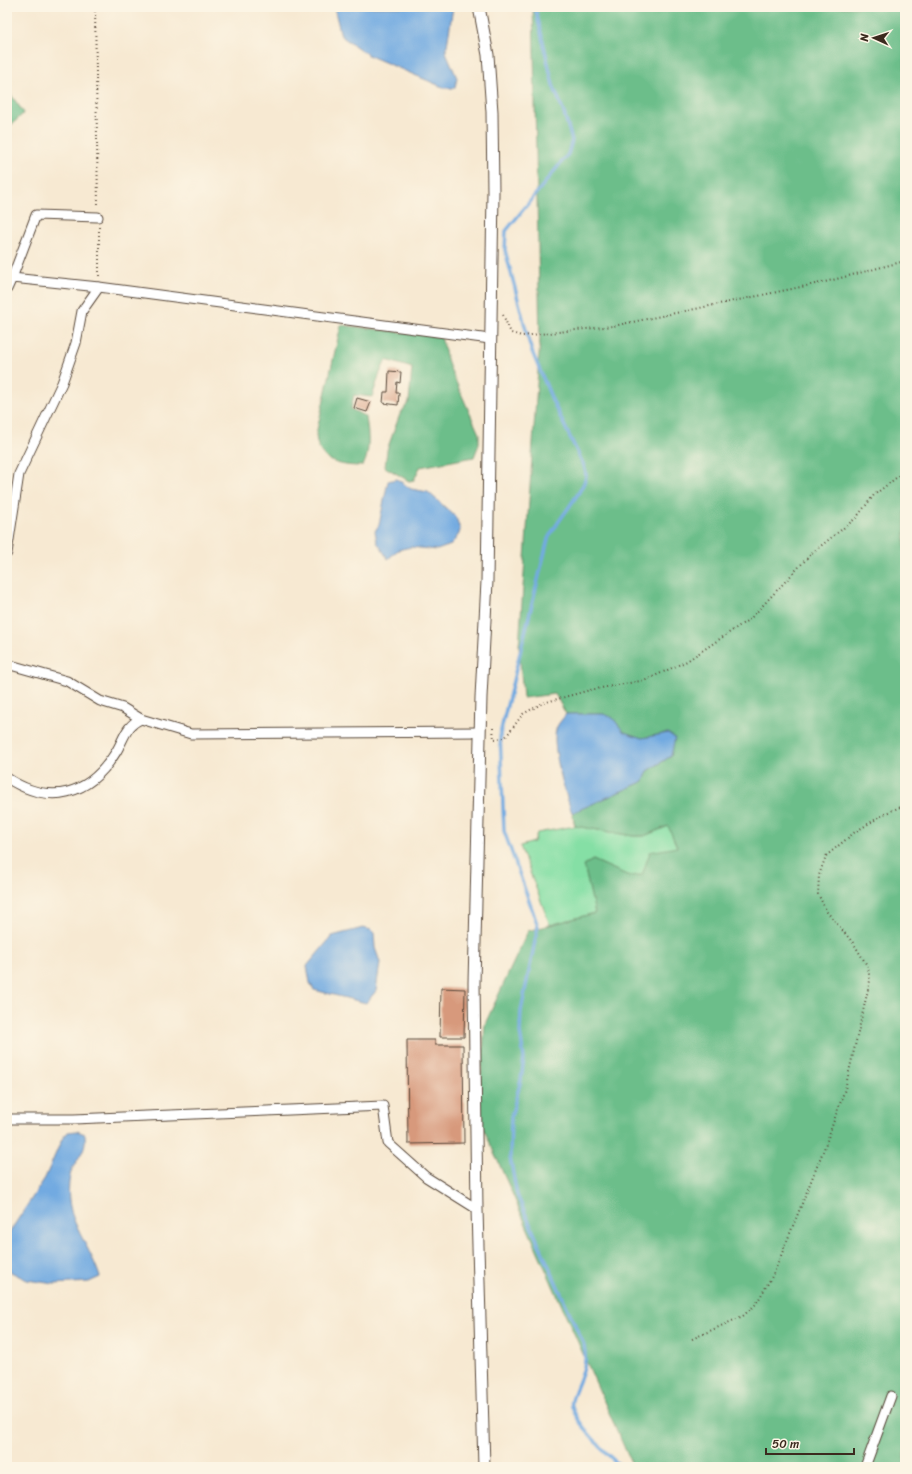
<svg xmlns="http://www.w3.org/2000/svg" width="912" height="1474" font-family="Sriracha,sans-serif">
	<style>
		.green { fill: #85dfa5; stroke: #608462 }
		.forest { fill: #6cbe8a; stroke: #547454 }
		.water { fill: #72aae1; stroke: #566a80 }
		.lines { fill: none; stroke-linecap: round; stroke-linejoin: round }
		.stream { stroke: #72aae1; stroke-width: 3.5 }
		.building { fill: #d7997b }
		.minor-casing { stroke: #574739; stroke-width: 11 }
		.tertiary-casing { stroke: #574739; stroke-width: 13 }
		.path { stroke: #574739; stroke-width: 2; stroke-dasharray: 1 3; stroke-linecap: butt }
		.minor { stroke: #fff; stroke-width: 9 }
		.tertiary { stroke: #fff; stroke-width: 11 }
	</style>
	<rect width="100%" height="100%" fill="#fcf5e5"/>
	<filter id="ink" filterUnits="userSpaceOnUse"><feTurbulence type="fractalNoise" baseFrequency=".025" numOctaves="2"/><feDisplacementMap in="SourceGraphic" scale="8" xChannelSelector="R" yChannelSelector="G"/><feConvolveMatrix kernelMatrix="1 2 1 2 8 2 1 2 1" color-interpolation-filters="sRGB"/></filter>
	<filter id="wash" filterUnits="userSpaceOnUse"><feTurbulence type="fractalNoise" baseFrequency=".012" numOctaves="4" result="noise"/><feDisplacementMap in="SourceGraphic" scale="16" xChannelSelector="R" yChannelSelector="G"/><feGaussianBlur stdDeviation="0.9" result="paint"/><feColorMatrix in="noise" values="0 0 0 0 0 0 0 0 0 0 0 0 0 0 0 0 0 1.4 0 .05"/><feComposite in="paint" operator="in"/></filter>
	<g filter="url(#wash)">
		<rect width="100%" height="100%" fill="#f7e9d2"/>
		<!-- green -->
		<path class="green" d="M575 826 633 836H644L669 826 677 847 642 875 629 876 593 860 584 865 595 913 550 925 520 846 534 842 537 833Z"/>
		<!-- forest -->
		<g class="forest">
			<path d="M533 7H905V1467H633L478 1116 485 1024 528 931 595 913 584 865 593 860 629 876 642 875 650 852 677 847 668 826 644 836H633L575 826 572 813 644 781 648 771 671 756 668 733 642 738 624 732 612 717 603 714H566L555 694 523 698 519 646 540 340Z"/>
			<path d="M7 83 9 92 24 113 10 126 7 136Z"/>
			<path d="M341 325 441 337 449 366 479 434V444L474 457 420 467 414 480 409 481 385 467 387 450 400 414 409 402 412 368 386 360 380 373 372 397 354 395 351 409 366 417C368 432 371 451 363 466 339 466 317 462 316 434Z"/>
		</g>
		<!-- water -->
		<g class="water">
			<path d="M334 7H453L446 52 457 78 455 88H445L368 55 341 36Z"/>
			<path d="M397 479 411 489 428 492 456 517 460 530 459 534 451 545 437 550 411 547 402 549 398 550 388 559 377 542 375 531 379 525 388 481Z"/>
			<path d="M566 714H603L612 717 624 732 642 738 668 733 675 738 671 756 648 771 644 781 572 813C566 796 551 747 556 730 557 724 563 719 566 714Z"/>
			<path d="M363 928 371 930 374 933 375 948 380 962 376 991 366 1003 314 990 310 983 307 966 332 936Z"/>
			<path d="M77 1131 85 1134C88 1153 73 1160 70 1176 62 1218 88 1240 100 1277L89 1282 54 1284 27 1280 11 1272 7 1268V1236L45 1178 62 1139 68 1132Z"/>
		</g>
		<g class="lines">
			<!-- stream -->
			<path class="stream" d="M535 7 553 85 563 110 572 140 568 154 506 231 505 250 531 349 553 402 584 466C585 469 586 473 586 476 584 491 556 522 548 539L500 734 504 831 538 926 521 1011 520 1032 524 1058 521 1080 511 1117 510 1157 517 1195 584 1345C589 1369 578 1379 572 1400 567 1415 611 1459 622 1467"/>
		</g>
		<g id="blocks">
			<!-- building -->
			<g class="building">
				<path d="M389 371 401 372 400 383 397 382 396 393H399L398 405 383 403 384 392H388Z"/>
				<path d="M357 398 371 402 367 412 354 408Z"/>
				<path d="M441 988 465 989 464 1037H440Z"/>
				<path d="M407 1040H435V1045H463L464 1143 408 1144Z"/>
			</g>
		</g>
	</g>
	<g filter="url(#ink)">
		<use href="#blocks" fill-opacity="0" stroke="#574739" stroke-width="1"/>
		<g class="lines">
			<defs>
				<g id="minor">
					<path d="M12 278 36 215 98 217"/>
					<path d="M7 289 12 278 99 287 490 339"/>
					<path d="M7 553 19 474 62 383 76 343 82 311 99 287"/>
					<path d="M7 664 67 681 100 701 123 708 141 719 191 734 480 732"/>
					<path d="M7 778C50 806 89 796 116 752 124 739 126 725 141 719"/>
					<path d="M7 1119H74L383 1106 388 1143 426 1177 477 1209"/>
					<path d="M865 1467 891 1396"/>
				</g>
				<path id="tertiary" d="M479 7 488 55 492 112 493 192 487 581 481 697 474 983 477 1209 484 1467"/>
			</defs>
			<!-- minor casing -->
			<use href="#minor" class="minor-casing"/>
			<!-- tertiary casing -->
			<use href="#tertiary" class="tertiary-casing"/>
			<!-- path -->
			<g class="path">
				<path d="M95 7 98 206"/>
				<path d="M99 227V276"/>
				<path d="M503 315 511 333 522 336 613 326 825 282 905 261"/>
				<path d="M493 728 494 739 505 738 523 714 543 703 590 690 646 680 687 661 751 618 812 553 856 518 874 495 905 471"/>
				<path d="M692 1339 743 1316 756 1304 774 1273 824 1149 845 1089 870 981 868 967 854 944 827 912 818 894 819 875 826 856 855 832 886 813 905 805"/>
			</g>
			<!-- minor -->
			<use href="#minor" class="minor"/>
			<!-- tertiary -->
			<use href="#tertiary" class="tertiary"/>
		</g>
	</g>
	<!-- margin -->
	<rect width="912" height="1474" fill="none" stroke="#fcf5e5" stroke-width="24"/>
	<!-- north arrow -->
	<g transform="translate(874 38) rotate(273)" stroke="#fcf5e5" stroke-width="3" paint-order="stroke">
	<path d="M0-3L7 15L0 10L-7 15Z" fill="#3b2a1e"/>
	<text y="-6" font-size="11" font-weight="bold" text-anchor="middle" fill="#3b2a1e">N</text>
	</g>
	<!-- scale -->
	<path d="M766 1448v6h88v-6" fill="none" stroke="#3b2a1e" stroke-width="2"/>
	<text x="772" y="1448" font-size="12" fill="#3b2a1e" stroke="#fcf5e5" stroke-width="3" paint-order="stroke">50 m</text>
</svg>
